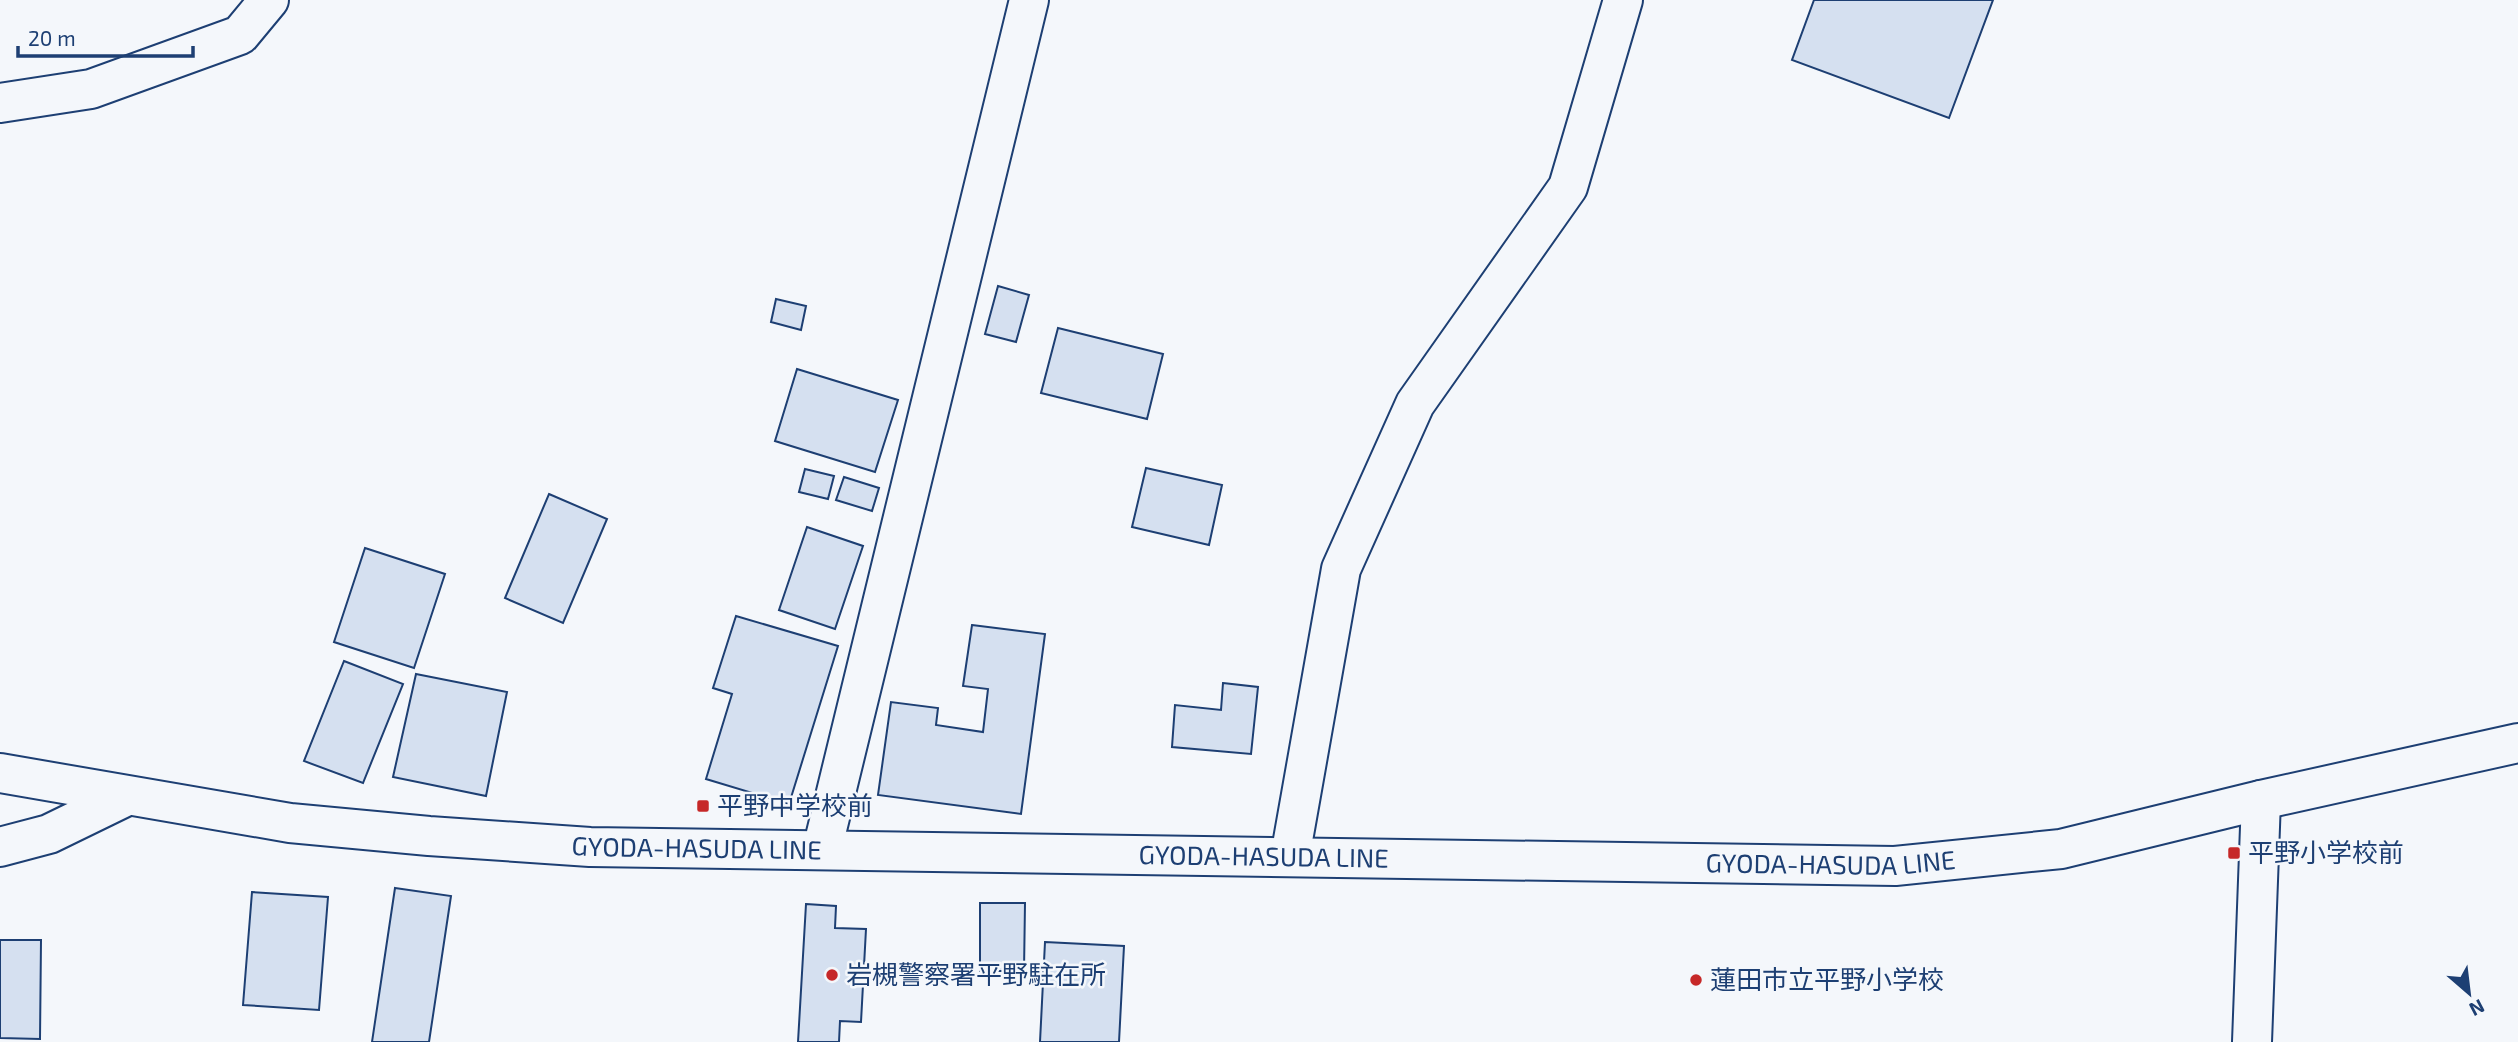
<svg xmlns="http://www.w3.org/2000/svg" width="2518" height="1042" font-family="'Exo 2','Noto Sans JP',sans-serif">
	<style>
		.building { fill: #d5e0f0; stroke: #1d3f73; stroke-width: 2 }
		.lines { fill: none; stroke-linecap: round; stroke-linejoin: round }
		.minor-casing { stroke: #1d3f73; stroke-width: 42 }
		.major-casing { stroke: #1d3f73; stroke-width: 42 }
		.minor { stroke: #f4f7fb; stroke-width: 38 }
		.major { stroke: #f4f7fb; stroke-width: 38 }
		.poi-dot { fill: #c62828; stroke: #f4f7fb; stroke-width: 2.5 }
		.labels { text-anchor: middle; stroke-width: 5; stroke-linejoin: round; paint-order: stroke }
		.poi-label { font-size: 26px; fill: #1d3f73; stroke: #f4f7fb; text-anchor: start }
		.street-label { font-size: 26px; fill: #1d3f73; stroke: #f4f7fb }
	</style>
	<rect width="100%" height="100%" fill="#f4f7fb"/>
	<!-- building -->
	<g class="building">
		<path d="M1814 0H1993L1949 118 1792 60Z"/>
		<path d="M998 286 1029 295 1016 342 985 334Z"/>
		<path d="M776 299 806 306 801 330 771 322Z"/>
		<path d="M1058 328 1163 354 1147 419 1041 393Z"/>
		<path d="M797 369 898 400 875 472 775 441Z"/>
		<path d="M1146 468 1222 485 1209 545 1132 527Z"/>
		<path d="M805 469 834 476 828 499 799 492Z"/>
		<path d="M844 477 879 488 872 511 836 500Z"/>
		<path d="M549 494 607 519 563 623 505 598Z"/>
		<path d="M807 527 863 546 835 629 779 610Z"/>
		<path d="M365 548 445 574 414 668 334 642Z"/>
		<path d="M736 616 838 646 789 804 706 779 732 694 713 688Z"/>
		<path d="M972 625 1045 634 1021 814 878 795 891 702 938 708 936 725 983 732 988 689 963 686Z"/>
		<path d="M344 661 403 684 363 783 304 761Z"/>
		<path d="M416 674 507 692 486 796 393 777Z"/>
		<path d="M1223 683 1258 687 1251 754 1172 747 1175 705 1221 710Z"/>
		<path d="M395 888 451 896 429 1042H372Z"/>
		<path d="M252 892 328 897 319 1010 243 1005Z"/>
		<path d="M980 903H1025L1024 971H980Z"/>
		<path d="M806 904 836 906 835 928 866 929 861 1022 840 1021 839 1042H798Z"/>
		<path d="M0 940H41L40 1039 0 1038Z"/>
		<path d="M1045 942 1124 946 1119 1042H1040Z"/>
	</g>
	<g class="lines">
		<defs>
			<g id="minor">
				<path d="M0 103 91 89 240 35 269 0"/>
				<path d="M0 847 49 834 127 796"/>
				<path d="M822 850 1029 0"/>
				<path d="M1290 857 1341 569 1415 404 1568 187 1623 0"/>
				<path d="M2252 1042 2261 800"/>
			</g>
			<g id="major">
				<path id="s1" d="M0 773 290 823 429 836 590 847 1895 866 2061 849 2261 800 2518 743"/>
			</g>
		</defs>
		<!-- minor casing -->
		<use href="#minor" class="minor-casing"/>
		<!-- major casing -->
		<use href="#major" class="major-casing"/>
		<!-- minor -->
		<use href="#minor" class="minor"/>
		<!-- major -->
		<use href="#major" class="major"/>
	</g>
	<!-- markers -->
	<g class="poi-dot">
		<rect x="696" y="799" width="14" height="14" rx="3.5"/>
		<rect x="2227" y="846" width="14" height="14" rx="3.5"/>
		<circle cx="832" cy="975" r="7"/>
		<circle cx="1696" cy="980" r="7"/>
	</g>
	<g class="labels">
		<!-- poi labels -->
		<g class="poi-label">
			<text x="717" y="815">平野中学校前</text>
			<text x="2248" y="862">平野小学校前</text>
			<text x="846" y="984">岩槻警察署平野駐在所</text>
			<text x="1710" y="989">蓮田市立平野小学校</text>
		</g>
		<!-- street labels -->
		<g class="street-label">
			<text dy="9" stroke="none"><textPath href="#s1" startOffset="702">GYODA-HASUDA LINE</textPath></text>
			<text dy="9" stroke="none"><textPath href="#s1" startOffset="1269">GYODA-HASUDA LINE</textPath></text>
			<text dy="9" stroke="none"><textPath href="#s1" startOffset="1836">GYODA-HASUDA LINE</textPath></text>
		</g>
	</g>
	<!-- north arrow -->
	<g transform="translate(2469 993) rotate(152)" stroke="#f4f7fb" stroke-width="5" paint-order="stroke">
	<path d="M0-5L12 26L0 18L-12 26Z" fill="#1d3f73"/>
	<text y="-10" font-size="19" font-weight="bold" text-anchor="middle" fill="#1d3f73">N</text>
	</g>
	<!-- scale -->
	<path d="M18 46v10h175v-10" fill="none" stroke="#1d3f73" stroke-width="3.5"/>
	<text x="28" y="46" font-size="21" fill="#1d3f73" stroke="#f4f7fb" stroke-width="5" paint-order="stroke">20 m</text>
</svg>
